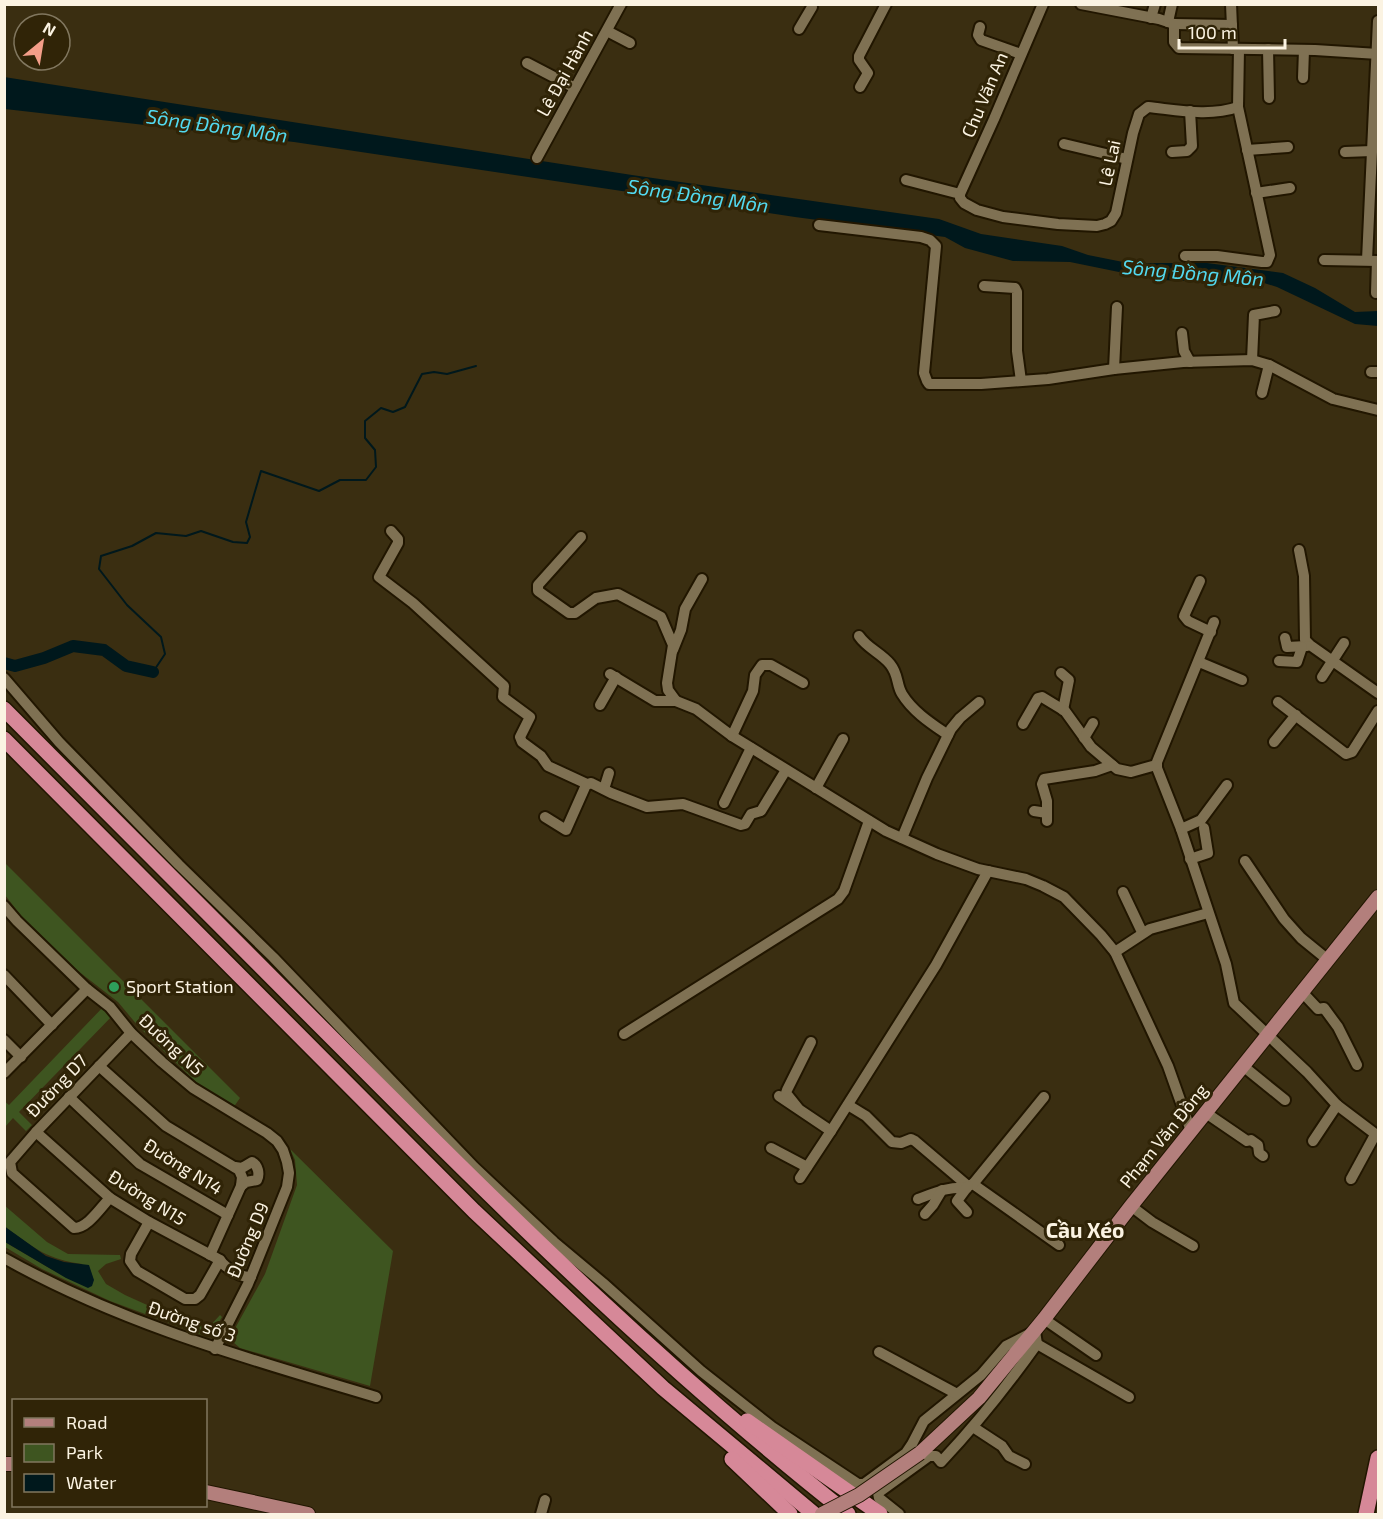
<svg xmlns="http://www.w3.org/2000/svg" width="1383" height="1519" font-family="'Exo 2',sans-serif">
	<style>
		.green { fill: #3e5520 }
		.water { fill: #00181c }
		.lines { fill: none; stroke-linecap: round; stroke-linejoin: round }
		.stream { stroke: #00181c; stroke-width: 2 }
		.river { stroke: #00181c; stroke-width: 12 }
		.minor-casing { stroke: #211600; stroke-width: 14 }
		.major-casing { stroke: #211600; stroke-width: 16 }
		.highway-casing { stroke: #211600; stroke-width: 18 }
		.minor { stroke: #7f7153; stroke-width: 10 }
		.major { stroke: #b37f7c; stroke-width: 14 }
		.highway { stroke: #d68898; stroke-width: 15 }
		.major-bridge-casing { stroke: #211600; stroke-width: 16; stroke-linecap: butt }
		.major-bridge { stroke: #b37f7c; stroke-width: 14 }
		.leisure-dot { fill: #2e9e5b; stroke: #302407; stroke-width: 2 }
		.labels { text-anchor: middle; stroke-width: 6; stroke-linejoin: round; paint-order: stroke }
		.street-label { font-size: 18px; fill: #fbf3e2; stroke: #302407 }
		.poi-label { font-size: 18px; fill: #fbf3e2; stroke: #302407; text-anchor: start }
		.water-label { font-size: 20px; font-style: italic; fill: #52d9ef; stroke: #302407 }
		.quarter-label { font-size: 21px; font-weight: bold; fill: #fbf3e2; stroke: #302407 }
	</style>
	<rect width="100%" height="100%" fill="#3a2e11"/>
	<!-- green -->
	<g class="green">
		<path d="M4 862 240 1098 233 1108 197 1083 138 1026 118 1002 78 971 22 917 5 895Z"/>
		<path d="M106 1004 115 1013 19 1112 32 1125 26 1131 13 1118 5 1127 4 1101 9 1105Z"/>
		<path d="M290 1149 393 1251 370 1386 240 1348 233 1342 232 1334 265 1274 297 1185 295 1160Z"/>
		<path d="M4 1205 47 1242 68 1254 120 1255 121 1259 106 1264 98 1271 106 1284 125 1295 187 1323 209 1327 220 1315 222 1317C217 1325 213 1338 202 1335L110 1301 42 1269 5 1247V1242L51 1269 88 1286 82 1264C48 1259 35 1249 8 1229L5 1226Z"/>
	</g>
	<!-- water -->
	<g class="water">
		<path d="M4 77 632 175 939 219 981 234 1062 246 1088 255 1128 263H1207L1283 273 1315 288 1355 312 1378 311V326L1355 324 1277 287 1264 283 1158 280 1070 262 1013 261 965 248 945 237 795 217 294 142 5 109Z"/>
		<path d="M4 1226 46 1256 64 1262 89 1265 94 1280 92 1286 88 1288 66 1278 5 1242Z"/>
	</g>
	<g class="lines">
		<!-- stream -->
		<path class="stream" d="M153 672 165 654 161 637 127 605 99 569 101 556 132 546 156 533 186 536 201 531 233 542 247 543 250 537 246 522 261 471 319 491 340 480H366L376 467 375 450 365 438V421L381 408 393 412 405 407 422 374 434 372 447 374 476 366"/>
		<!-- river -->
		<path class="river" d="M4 663 15 666 44 658 73 646 104 650 126 666 153 672"/>
		<defs>
			<g id="minor">
				<path d="M1043 4 994 119 960 194V198L964 203 977 210 1003 217 1058 224 1097 226 1105 224 1111 221 1116 213 1133 133 1139 114 1148 107C1177 110 1209 117 1238 107L1239 49"/>
				<path d="M1081 4 1159 19 1174 24V42L1179 48 1315 50 1378 54"/>
				<path d="M1231 4 1233 49"/>
				<path d="M1151 18 1155 4"/>
				<path d="M1168 22 1172 4"/>
				<path d="M1174 24 1232 25"/>
				<path d="M980 27 978 35 981 40 1021 54"/>
				<path d="M799 29 812 7"/>
				<path d="M607 31 630 43"/>
				<path d="M1268 49 1269 98"/>
				<path d="M527 63 575 88"/>
				<path d="M1303 78 1304 50"/>
				<path d="M860 87 868 73 859 60V56L886 4"/>
				<path d="M1064 144 1127 159"/>
				<path d="M1247 150 1288 147"/>
				<path d="M1172 152 1187 151 1192 146 1190 111"/>
				<path d="M1345 152 1372 151"/>
				<path d="M537 158 621 4"/>
				<path d="M906 180 960 194"/>
				<path d="M1256 193 1290 188"/>
				<path d="M819 225 921 237 930 240 936 246 924 373 927 381 929 384H981L1048 379 1114 369 1183 362 1252 360 1269 365 1333 399 1378 410"/>
				<path d="M1185 256H1217L1262 262H1267L1270 255 1238 107"/>
				<path d="M1324 260 1378 261"/>
				<path d="M1367 260 1378 21"/>
				<path d="M984 286 1015 288 1017 292V351L1021 381"/>
				<path d="M1376 293 1377 261"/>
				<path d="M1182 333 1184 351 1190 362"/>
				<path d="M1252 360 1254 315 1275 311"/>
				<path d="M1114 369 1117 307"/>
				<path d="M1371 372H1378"/>
				<path d="M1262 393 1269 365"/>
				<path d="M391 531 398 539V543L379 577 413 603 504 686 503 697 530 717 520 737 522 742 541 756 548 766 587 784"/>
				<path d="M581 537 538 585V591L569 613H575L596 598 618 594 661 617 673 645 667 683 668 690 676 701"/>
				<path d="M1299 550 1304 576 1305 640 1310 645 1378 693"/>
				<path d="M1200 581 1184 616 1188 621 1211 632"/>
				<path d="M1214 622 1157 762V768L1181 829 1226 964 1234 1003 1307 1072 1337 1105 1378 1136"/>
				<path d="M859 636C867 648 881 653 890 664 899 675 896 684 902 694 913 712 932 724 948 735"/>
				<path d="M1285 638 1287 647 1307 646"/>
				<path d="M673 650 681 630 685 609 702 579"/>
				<path d="M1279 661 1297 662 1302 647"/>
				<path d="M1199 662 1242 680"/>
				<path d="M1061 673 1069 680 1063 710"/>
				<path d="M610 674 655 701H676L696 709 732 736 886 831 937 854 978 869 1026 879 1043 886 1064 897 1101 935 1115 952 1168 1066 1191 1131"/>
				<path d="M1322 677 1344 643"/>
				<path d="M4 678 59 742 179 865 273 957 474 1167 554 1242 603 1283 701 1371 772 1427 858 1484H864L906 1453 912 1444 924 1421 981 1375 1006 1346 1035 1331 1037 1344C1007 1386 976 1425 941 1462L936 1456H929L878 1493 879 1498 899 1514"/>
				<path d="M1278 702 1346 754 1352 752 1378 711"/>
				<path d="M600 705 616 677"/>
				<path d="M1023 724 1038 698 1042 697 1065 711 1091 747 1117 769 1131 772 1156 765"/>
				<path d="M732 736 753 691 755 675 762 665H771L803 683"/>
				<path d="M1084 738 1093 723"/>
				<path d="M1274 742 1296 715"/>
				<path d="M816 788 843 739"/>
				<path d="M604 789 609 773"/>
				<path d="M724 803 751 748"/>
				<path d="M1034 811 1047 813"/>
				<path d="M545 817 566 830 586 785 591 783 611 793 647 807 683 804 741 825 745 824 751 814 761 811 786 770"/>
				<path d="M1047 821V801L1042 784 1044 779 1095 771 1112 765"/>
				<path d="M1181 829 1201 820 1227 785"/>
				<path d="M902 838 927 778 951 729 960 718 979 702"/>
				<path d="M1190 859 1208 853 1204 828"/>
				<path d="M1245 861 1284 919 1301 938 1328 960"/>
				<path d="M1123 892 1142 932"/>
				<path d="M4 906 17 921 87 989 110 1007 131 1033 162 1062 193 1088 267 1133 277 1141 283 1150 287 1162 289 1173 287 1187 248 1284 215 1349"/>
				<path d="M1115 952 1150 929 1208 913"/>
				<path d="M4 975 52 1025"/>
				<path d="M1302 992 1318 1009 1324 1008 1338 1027 1357 1065"/>
				<path d="M624 1034 838 899 844 891 869 821"/>
				<path d="M4 1040 21 1057"/>
				<path d="M99 1066 166 1126 239 1170 242 1177 241 1186 210 1255"/>
				<path d="M1243 1066 1285 1100"/>
				<path d="M4 1073 87 989"/>
				<path d="M779 1096 831 1131"/>
				<path d="M69 1097 140 1164 228 1215"/>
				<path d="M848 1105 866 1116 892 1142 901 1143 911 1139 915 1141 968 1186 973 1184 1059 1245"/>
				<path d="M798 1108 786 1093 787 1090 811 1042"/>
				<path d="M1206 1113 1247 1141 1251 1140 1258 1145 1259 1153 1263 1156"/>
				<path d="M36 1132 110 1198 149 1222 220 1260C225 1268 242 1278 251 1277"/>
				<path d="M1313 1141 1337 1105"/>
				<path d="M771 1148 807 1167"/>
				<path d="M235 1167 242 1168 252 1162C258 1165 260 1174 257 1180L246 1182 241 1186"/>
				<path d="M800 1178 831 1131 936 965 988 871"/>
				<path d="M1351 1179 1375 1135"/>
				<path d="M973 1184 1044 1097"/>
				<path d="M110 1198C100 1208 88 1228 74 1228L12 1173 10 1162 36 1132 131 1033"/>
				<path d="M918 1199C934 1193 949 1186 967 1188"/>
				<path d="M1131 1206 1152 1222 1193 1246"/>
				<path d="M967 1212 957 1201 968 1186"/>
				<path d="M925 1214 933 1205 942 1190"/>
				<path d="M149 1222 131 1254 130 1261 137 1271 185 1299H195L200 1295 220 1260"/>
				<path d="M4 1258C124 1325 246 1358 376 1397"/>
				<path d="M1044 1319 1096 1355"/>
				<path d="M1037 1344 1129 1397"/>
				<path d="M879 1352 957 1394"/>
				<path d="M973 1427 1002 1446 1009 1456 1025 1464"/>
				<path d="M541 1514 545 1500"/>
			</g>
			<g id="major">
				<path d="M920 1453 979 1398 1044 1319 1131 1206 1378 897"/>
				<path d="M4 1464H14"/>
				<path d="M206 1492 308 1514"/>
			</g>
			<g id="highway">
				<path d="M4 709C123 828 241 947 360 1066 516 1223 674 1377 848 1514"/>
				<path d="M4 739 474 1211 663 1388 814 1514"/>
				<path d="M747 1421 880 1514"/>
				<path d="M732 1459 790 1514"/>
				<path d="M1366 1514 1378 1458"/>
			</g>
		</defs>
		<!-- minor casing -->
		<use href="#minor" class="minor-casing"/>
		<!-- major casing -->
		<use href="#major" class="major-casing"/>
		<!-- highway casing -->
		<use href="#highway" class="highway-casing"/>
		<!-- minor -->
		<use href="#minor" class="minor"/>
		<!-- major -->
		<use href="#major" class="major"/>
		<!-- highway -->
		<use href="#highway" class="highway"/>
		<defs>
			<path id="major-bridge" d="M822 1514 859 1495 920 1453"/>
		</defs>
		<!-- major-bridge casing -->
		<use href="#major-bridge" class="major-bridge-casing"/>
		<!-- major-bridge -->
		<use href="#major-bridge" class="major-bridge"/>
	</g>
	<!-- markers -->
	<circle class="leisure-dot" cx="114" cy="987" r="6"/>
	<g class="labels">
		<!-- street labels -->
		<g class="street-label">
			<text transform="translate(565 73) rotate(-61)" y="6">Lê Đại Hành</text>
			<text transform="translate(985 95) rotate(-67)" y="6">Chu Văn An</text>
			<text transform="translate(1110 163) rotate(-78)" y="6">Lê Lai</text>
			<text transform="translate(171 1045) rotate(43)" y="6">Đường N5</text>
			<text transform="translate(57 1086) rotate(-46)" y="6">Đường D7</text>
			<text transform="translate(1164 1136) rotate(-51)" y="6">Phạm Văn Đồng</text>
			<text transform="translate(183 1167) rotate(32)" y="6">Đường N14</text>
			<text transform="translate(147 1198) rotate(32)" y="6">Đường N15</text>
			<text transform="translate(248 1240) rotate(-67)" y="6">Đường D9</text>
			<text transform="translate(192 1322) rotate(19)" y="6">Đường số 3</text>
		</g>
		<!-- poi labels -->
		<g class="poi-label">
			<text x="126" y="993">Sport Station</text>
		</g>
		<!-- water labels -->
		<g class="water-label">
			<text transform="translate(217 126) rotate(8)" y="7">Sông Đồng Môn</text>
			<text transform="translate(698 196) rotate(8)" y="7">Sông Đồng Môn</text>
			<text transform="translate(1193 273) rotate(5)" y="7">Sông Đồng Môn</text>
		</g>
		<!-- quarter labels -->
		<g class="quarter-label">
			<text x="1085" y="1238">Cầu Xéo</text>
		</g>
	</g>
	<!-- border -->
	<rect width="1383" height="1519" fill="none" stroke="#fbf3e2" stroke-width="12"/>
	<!-- legend -->
	<rect x="12" y="1399" width="195" height="108" fill="#302407" stroke="#81775f" stroke-width="1.5"/>
	<rect x="24" y="1418" width="30" height="9" fill="#b37f7c" stroke="#81775f" stroke-width="1.5"/>
	<text x="66" y="1429" font-size="18" fill="#fbf3e2">Road</text>
	<rect x="24" y="1444" width="30" height="18" fill="#3e5520" stroke="#81775f" stroke-width="1.5"/>
	<text x="66" y="1459" font-size="18" fill="#fbf3e2">Park</text>
	<rect x="24" y="1474" width="30" height="18" fill="#00181c" stroke="#81775f" stroke-width="1.5"/>
	<text x="66" y="1489" font-size="18" fill="#fbf3e2">Water</text>
	<!-- north arrow -->
	<g transform="translate(42 42) rotate(30)"><circle r="28" fill="#302407" stroke="#81775f" stroke-width="1.5"/>
	<path d="M0-4.5L10 22L0 15L-10 22Z" fill="#f49e89"/>
	<text y="-9" font-size="16" font-weight="bold" text-anchor="middle" fill="#fbf3e2">N</text>
	</g>
	<!-- scale -->
	<path d="M1179 39v9h106v-9" fill="none" stroke="#fbf3e2" stroke-width="3"/>
	<text x="1188" y="39" font-size="18" fill="#fbf3e2" stroke="#302407" stroke-width="4.5" paint-order="stroke">100 m</text>
</svg>
